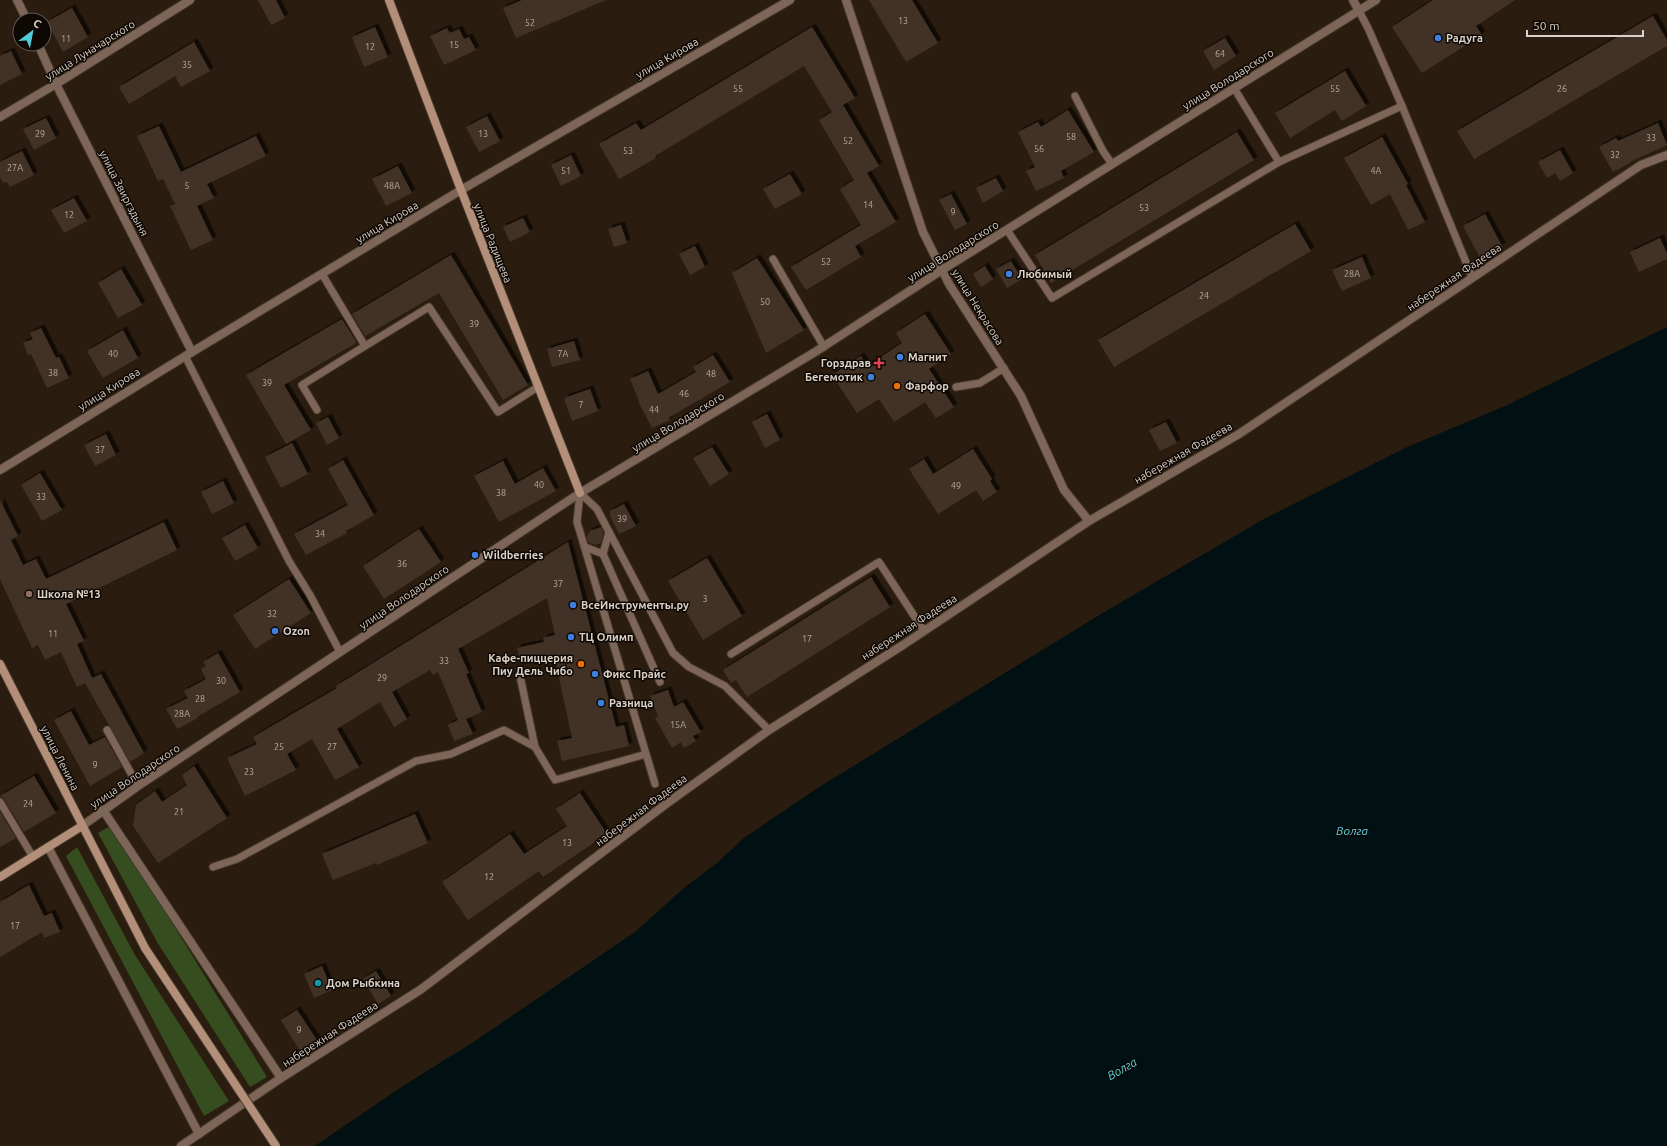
<svg xmlns="http://www.w3.org/2000/svg" width="1667" height="1146" font-family="Ubuntu,sans-serif">
	<style>
		.green { fill: #354d1f }
		.water { fill: #001013 }
		.building { fill: #433325; filter: url(#shadow) }
		.lines { fill: none; stroke-linecap: round; stroke-linejoin: round }
		.service-casing { stroke: #46392c; stroke-width: 9 }
		.minor-casing { stroke: #46392c; stroke-width: 10 }
		.tertiary-casing { stroke: #46392c; stroke-width: 10 }
		.secondary-casing { stroke: #46392c; stroke-width: 10 }
		.service { stroke: #7d6658; stroke-width: 7 }
		.minor { stroke: #7d6658; stroke-width: 8 }
		.tertiary { stroke: #7d6658; stroke-width: 8 }
		.secondary { stroke: #b38e78; stroke-width: 8 }
		.secondary-bridge-casing { stroke: #46392c; stroke-width: 10; stroke-linecap: butt }
		.secondary-bridge { stroke: #b38e78; stroke-width: 8 }
		.shop-dot { fill: #3f7fe0; stroke: #0e0804; stroke-width: 1.5 }
		.health-dot { fill: #e0444e; stroke: #0e0804; stroke-width: 1.5 }
		.food-dot { fill: #e8710a; stroke: #0e0804; stroke-width: 1.5 }
		.education-dot { fill: #8d6e63; stroke: #0e0804; stroke-width: 1.5 }
		.culture-dot { fill: #0f9aa8; stroke: #0e0804; stroke-width: 1.5 }
		.labels { text-anchor: middle; stroke-width: 3; stroke-linejoin: round; paint-order: stroke }
		.number-label { font-size: 9px; fill: #b5aa9f }
		.poi-label { font-size: 11px; font-weight: bold; fill: #dbd1c8; stroke: #0e0804; text-anchor: start }
		.street-label { font-size: 11px; fill: #dbd1c8; stroke: #0e0804 }
		.water-label { font-size: 12px; font-style: italic; fill: #5ad5e4; stroke: #0e0804 }
	</style>
	<defs>
		<filter id="shadow"><feDropShadow dx="3.5" dy="-3.5" stdDeviation="0" flood-color="#0009"/></filter>
	</defs>
	<rect width="100%" height="100%" fill="#2a1c0e"/>
	<!-- green -->
	<g class="green">
		<path d="M112 825 267 1077 250 1087 157 942 98 833Z"/>
		<path d="M77 847 135 955 229 1101 204 1116 66 856Z"/>
	</g>
	<!-- water -->
	<path class="water" d="M1667 327V1146H315L403 1086 475 1041 635 932 684 888 717 863 744 838 816 789 1106 611 1264 519 1405 448 1503 407Z"/>
	<!-- building -->
	<g class="building">
		<path d="M258 0H276L285 18 271 25Z"/>
		<path d="M522 0H606L516 38 503 8Z"/>
		<path d="M869 0H912L938 43 906 62Z"/>
		<path d="M1433 0H1515L1476 26 1482 35 1422 73 1392 27Z"/>
		<path d="M72 8 88 37 63 52 47 22Z"/>
		<path d="M1653 16 1667 40V46L1474 159 1457 131Z"/>
		<path d="M375 27 388 57 364 67 352 37Z"/>
		<path d="M812 27 855 98 843 105 879 166 867 173 896 222 855 246 861 257 806 290 791 267 861 225 840 189 854 180 819 120 832 112 804 66 655 156 656 158 619 179 599 144 636 123 641 130Z"/>
		<path d="M447 28 450 33 459 29 464 39 469 37 476 50 444 65 430 36Z"/>
		<path d="M1225 38 1236 56 1214 70 1203 51Z"/>
		<path d="M194 42 210 71 181 87 175 76 129 104 119 87Z"/>
		<path d="M11 51 22 74 0 85V56Z"/>
		<path d="M1345 71 1366 106 1342 121 1335 110 1290 138 1275 113Z"/>
		<path d="M1068 110 1094 152 1061 171 1064 178 1036 191 1026 171 1035 167 1018 132 1038 122 1041 127Z"/>
		<path d="M487 116 500 141 479 152 466 127Z"/>
		<path d="M46 118 56 138 34 150 23 129Z"/>
		<path d="M1658 123 1667 145 1630 162V163L1613 172 1599 147 1616 138 1618 141Z"/>
		<path d="M159 126 181 172 256 136 266 156 207 184 214 198 197 206 213 240 191 250 170 206 175 204 163 179 158 181 137 136Z"/>
		<path d="M1237 132 1254 160 1051 283 1035 255Z"/>
		<path d="M1382 137 1408 184 1406 185 1425 222 1408 230 1390 194 1371 205 1344 158Z"/>
		<path d="M1560 150 1573 173 1560 181 1555 173 1547 178 1538 162Z"/>
		<path d="M22 151 34 175 10 187 7 182 3 183 0 177V162Z"/>
		<path d="M571 155 581 176 561 186 551 165Z"/>
		<path d="M398 166 412 193 386 206 372 179Z"/>
		<path d="M790 174 802 194 775 209 763 189Z"/>
		<path d="M996 178 1003 191 983 203 976 188Z"/>
		<path d="M951 194 967 224 955 230 939 200Z"/>
		<path d="M74 198 87 221 64 233 51 210Z"/>
		<path d="M1485 214 1502 246 1480 258 1463 226Z"/>
		<path d="M523 218 530 232 510 242 503 227Z"/>
		<path d="M1295 224 1311 251 1114 367 1098 340Z"/>
		<path d="M621 225 627 243 614 247 608 229Z"/>
		<path d="M1660 238 1667 253V259L1639 272 1630 252Z"/>
		<path d="M695 246 705 267 690 275 679 254Z"/>
		<path d="M451 255 528 385 503 400 439 293 365 336 352 314Z"/>
		<path d="M1362 257 1371 278 1342 291 1332 270Z"/>
		<path d="M757 258 804 330 766 353 732 273Z"/>
		<path d="M1011 261 1022 279 1007 288 996 269Z"/>
		<path d="M985 266 993 279 981 287 973 274Z"/>
		<path d="M121 269 142 305 118 318 98 283Z"/>
		<path d="M925 314 951 354 929 369 954 407 936 418 925 402 894 422 879 399 857 413 832 375 861 356 867 366 902 343 896 333Z"/>
		<path d="M342 319 356 341V343L284 385 311 430 286 444 246 375Z"/>
		<path d="M41 328 56 358 59 357 69 378 47 388 31 354 28 355 23 343 33 339 30 333Z"/>
		<path d="M123 330 138 358 103 378 87 351Z"/>
		<path d="M574 341 580 360 552 367 547 349Z"/>
		<path d="M713 355 730 382 668 418 670 420 652 428 638 401H639L630 379 648 371 658 394 696 372 693 367Z"/>
		<path d="M590 389 598 411 572 421 564 398Z"/>
		<path d="M767 414 780 440 765 448 752 422Z"/>
		<path d="M328 417 339 438 327 445 316 423Z"/>
		<path d="M1166 422 1177 443 1160 451 1149 430Z"/>
		<path d="M106 434 116 455 95 466 84 445Z"/>
		<path d="M292 443 308 474 281 488 265 457Z"/>
		<path d="M712 447 729 474 710 486 693 458Z"/>
		<path d="M973 449 992 479 990 481 997 492 983 501 976 490 938 514 909 469 924 459 933 474Z"/>
		<path d="M343 460 374 515 346 531 347 533 306 555 294 534 348 505 328 469Z"/>
		<path d="M503 461 515 484 543 468 556 491 499 522 474 476Z"/>
		<path d="M40 473 62 510 42 521 21 485Z"/>
		<path d="M223 481 234 503 212 514 201 492Z"/>
		<path d="M0 500 18 536 11 540 23 565 36 559 46 579 164 522 177 550 66 604 84 641 77 644 92 678 101 674 144 753 130 762 85 683 77 687 61 652 45 660 38 645 32 648 0 579Z"/>
		<path d="M624 504 636 526 619 534 610 516V511Z"/>
		<path d="M245 525 258 548 235 561 222 538Z"/>
		<path d="M601 527 604 532 601 543 595 545 588 542 587 537 590 531Z"/>
		<path d="M419 529 441 562 384 599 363 566Z"/>
		<path d="M568 542 616 727 624 725 629 746 562 761 557 741 572 738 554 654 521 663 517 648 544 642 543 638 555 635 547 598 458 649 469 673 466 674 482 712 466 719 473 734 454 741 448 725 458 720 438 672 433 675 430 670 392 692 407 719 394 727 380 702 337 729 359 767 335 780 312 739 287 754 296 770 245 796 227 758 257 744 253 737 337 688 336 686Z"/>
		<path d="M707 558 742 616 703 640 668 581Z"/>
		<path d="M871 577 890 607 747 697 736 680 731 683 723 670Z"/>
		<path d="M289 579 311 613 255 649 233 615Z"/>
		<path d="M218 653 240 692 197 717 198 718 177 729 166 709 188 698 184 691 206 679 201 669 206 666 203 662Z"/>
		<path d="M668 690 674 707 683 702 701 732 693 736 696 741 684 748 681 742 672 748 655 718 658 716 650 696Z"/>
		<path d="M71 711 89 745 105 737 122 767 90 786 54 720Z"/>
		<path d="M194 766 227 818 158 863 133 826 136 805 155 791 162 802 187 785 182 775Z"/>
		<path d="M34 776 56 813 24 832 4 799 0 796Z"/>
		<path d="M580 793 607 834 543 877 539 871 468 920 442 882 510 834 524 854 567 826 556 809Z"/>
		<path d="M0 812 16 838 0 847Z"/>
		<path d="M415 814 428 843 377 865 376 863 333 880 322 854Z"/>
		<path d="M29 885 44 916 52 913 60 932 44 938 42 932 0 957V902Z"/>
		<path d="M322 966 332 990 314 998 304 974Z"/>
		<path d="M376 971 391 996 378 1004 363 979Z"/>
		<path d="M297 1010 317 1040 300 1051 281 1020Z"/>
	</g>
	<g class="lines">
		<defs>
			<g id="service">
				<path d="M1359 11 1368 28 1402 106 1472 277"/>
				<path d="M1234 88 1279 162"/>
				<path d="M1075 96 1103 151 1112 164"/>
				<path d="M1007 230 1052 298 1279 162 1402 106"/>
				<path d="M773 259 824 347"/>
				<path d="M322 274 365 346 429 307 498 412 538 387"/>
				<path d="M185 356 289 561 310 595 340 652"/>
				<path d="M956 387 980 383 1004 368"/>
				<path d="M317 410 302 385 365 346"/>
				<path d="M580 493 597 509 673 653 689 667 725 686 769 730"/>
				<path d="M580 493 577 522 655 784"/>
				<path d="M585 547 603 554 660 682"/>
				<path d="M603 554 609 532"/>
				<path d="M731 654 879 562 924 631"/>
				<path d="M520 676 535 747"/>
				<path d="M107 730 138 786"/>
				<path d="M0 802 33 857"/>
				<path d="M213 867 237 859 416 761 451 754 504 730 535 747 555 780 646 754"/>
			</g>
			<g id="minor">
				<path d="M17 0 27 20"/>
				<path d="M846 0 923 232 949 284 1021 396 1064 490 1089 521"/>
				<path d="M1353 0 1359 11"/>
				<path d="M38 44 56 84 192 352"/>
				<path d="M0 117 56 84 190 0"/>
				<path d="M0 470 192 352 461 190 790 0"/>
				<path d="M103 810 281 1078"/>
				<path d="M48 847 199 1134"/>
				<path d="M181 1146 281 1078 420 990 666 804 769 730 903 645 1089 521 1239 434 1641 165 1667 155"/>
			</g>
			<path id="tertiary" d="M82 826 138 786 580 493 815 352 942 270 1376 0"/>
			<g id="secondary">
				<path d="M389 0 461 190 580 493"/>
				<path d="M0 664 145 948"/>
				<path d="M0 877 82 826"/>
			</g>
		</defs>
		<!-- service casing -->
		<use href="#service" class="service-casing"/>
		<!-- minor casing -->
		<use href="#minor" class="minor-casing"/>
		<!-- tertiary casing -->
		<use href="#tertiary" class="tertiary-casing"/>
		<!-- secondary casing -->
		<use href="#secondary" class="secondary-casing"/>
		<!-- service -->
		<use href="#service" class="service"/>
		<!-- minor -->
		<use href="#minor" class="minor"/>
		<!-- tertiary -->
		<use href="#tertiary" class="tertiary"/>
		<!-- secondary -->
		<use href="#secondary" class="secondary"/>
		<defs>
			<path id="secondary-bridge" d="M145 948 276 1146"/>
		</defs>
		<!-- secondary-bridge casing -->
		<use href="#secondary-bridge" class="secondary-bridge-casing"/>
		<!-- secondary-bridge -->
		<use href="#secondary-bridge" class="secondary-bridge"/>
	</g>
	<!-- markers -->
	<g class="shop-dot">
		<circle cx="1438" cy="38" r="4"/>
		<circle cx="1009" cy="274" r="4"/>
		<circle cx="900" cy="357" r="4"/>
		<circle cx="871" cy="377" r="4"/>
		<circle cx="475" cy="555" r="4"/>
		<circle cx="573" cy="605" r="4"/>
		<circle cx="275" cy="631" r="4"/>
		<circle cx="571" cy="637" r="4"/>
		<circle cx="595" cy="674" r="4"/>
		<circle cx="601" cy="703" r="4"/>
	</g>
	<path class="health-dot" d="M877 357h4v4h4v4h-4v4h-4v-4h-4v-4h4z"/>
	<g class="food-dot">
		<circle cx="897" cy="386" r="4"/>
		<circle cx="581" cy="664" r="4"/>
	</g>
	<circle class="education-dot" cx="29" cy="594" r="4"/>
	<circle class="culture-dot" cx="318" cy="983" r="4"/>
	<g class="labels">
		<!-- number labels -->
		<g class="number-label">
			<text x="903" y="24">13</text>
			<text x="530" y="26">52</text>
			<text x="66" y="42">11</text>
			<text x="454" y="48">15</text>
			<text x="370" y="50">12</text>
			<text x="1220" y="57">64</text>
			<text x="187" y="68">35</text>
			<text x="738" y="92">55</text>
			<text x="1335" y="92">55</text>
			<text x="1562" y="92">26</text>
			<text x="40" y="137">29</text>
			<text x="483" y="137">13</text>
			<text x="1071" y="140">58</text>
			<text x="1651" y="141">33</text>
			<text x="848" y="144">52</text>
			<text x="1039" y="152">56</text>
			<text x="628" y="154">53</text>
			<text x="1615" y="158">32</text>
			<text x="15" y="171">27А</text>
			<text x="566" y="174">51</text>
			<text x="1376" y="174">4А</text>
			<text x="187" y="189">5</text>
			<text x="392" y="189">48А</text>
			<text x="868" y="208">14</text>
			<text x="1144" y="211">53</text>
			<text x="953" y="215">9</text>
			<text x="69" y="218">12</text>
			<text x="826" y="265">52</text>
			<text x="1352" y="277">28А</text>
			<text x="1204" y="299">24</text>
			<text x="765" y="305">50</text>
			<text x="474" y="327">39</text>
			<text x="113" y="357">40</text>
			<text x="563" y="357">7А</text>
			<text x="53" y="376">38</text>
			<text x="711" y="377">48</text>
			<text x="267" y="386">39</text>
			<text x="684" y="397">46</text>
			<text x="581" y="408">7</text>
			<text x="654" y="413">44</text>
			<text x="100" y="453">37</text>
			<text x="539" y="488">40</text>
			<text x="956" y="489">49</text>
			<text x="501" y="496">38</text>
			<text x="41" y="500">33</text>
			<text x="622" y="522">39</text>
			<text x="320" y="537">34</text>
			<text x="402" y="567">36</text>
			<text x="558" y="587">37</text>
			<text x="705" y="602">3</text>
			<text x="272" y="617">32</text>
			<text x="53" y="637">11</text>
			<text x="807" y="642">17</text>
			<text x="444" y="664">33</text>
			<text x="382" y="681">29</text>
			<text x="221" y="684">30</text>
			<text x="200" y="702">28</text>
			<text x="182" y="717">28А</text>
			<text x="678" y="728">15А</text>
			<text x="279" y="750">25</text>
			<text x="332" y="750">27</text>
			<text x="95" y="768">9</text>
			<text x="249" y="775">23</text>
			<text x="28" y="807">24</text>
			<text x="179" y="815">21</text>
			<text x="567" y="846">13</text>
			<text x="489" y="880">12</text>
			<text x="15" y="929">17</text>
			<text x="299" y="1033">9</text>
		</g>
		<!-- poi labels -->
		<g class="poi-label">
			<text x="1446" y="42">Радуга</text>
			<text x="1017" y="278">Любимый</text>
			<text x="908" y="361">Магнит</text>
			<text x="871" y="367" text-anchor="end">Горздрав</text>
			<text x="863" y="381" text-anchor="end">Бегемотик</text>
			<text x="905" y="390">Фарфор</text>
			<text x="483" y="559">Wildberries</text>
			<text x="37" y="598">Школа №13</text>
			<text x="581" y="609">ВсеИнструменты.ру</text>
			<text x="283" y="635">Ozon</text>
			<text x="579" y="641">ТЦ Олимп</text>
			<text x="573" y="662" text-anchor="end">Кафе-пиццерия<tspan x="573" dy="13">Пиу Дель Чибо</tspan></text>
			<text x="603" y="678">Фикс Прайс</text>
			<text x="609" y="707">Разница</text>
			<text x="326" y="987">Дом Рыбкина</text>
		</g>
		<!-- street labels -->
		<g class="street-label">
			<text transform="translate(90 50) rotate(-32)" y="4">улица Луначарского</text>
			<text transform="translate(667 58) rotate(-30)" y="4">улица Кирова</text>
			<text transform="translate(1228 79) rotate(-32)" y="4">улица Володарского</text>
			<text transform="translate(124 193) rotate(63)" y="4">улица Звиргздыня</text>
			<text transform="translate(387 222) rotate(-31)" y="4">улица Кирова</text>
			<text transform="translate(493 243) rotate(68)" y="4">улица Радищева</text>
			<text transform="translate(953 251) rotate(-32)" y="4">улица Володарского</text>
			<text transform="translate(1454 277) rotate(-34)" y="4">набережная Фадеева</text>
			<text transform="translate(978 307) rotate(58)" y="4">улица Некрасова</text>
			<text transform="translate(109 389) rotate(-32)" y="4">улица Кирова</text>
			<text transform="translate(678 422) rotate(-31)" y="4">улица Володарского</text>
			<text transform="translate(1183 453) rotate(-30)" y="4">набережная Фадеева</text>
			<text transform="translate(404 597) rotate(-34)" y="4">улица Володарского</text>
			<text transform="translate(909 627) rotate(-33)" y="4">набережная Фадеева</text>
			<text transform="translate(60 758) rotate(63)" y="4">улица Ленина</text>
			<text transform="translate(135 776) rotate(-34)" y="4">улица Володарского</text>
			<text transform="translate(641 810) rotate(-37)" y="4">набережная Фадеева</text>
			<text transform="translate(330 1034) rotate(-33)" y="4">набережная Фадеева</text>
		</g>
		<!-- water labels -->
		<g class="water-label">
			<text x="1352" y="835">Волга</text>
			<text transform="translate(1122 1069) rotate(-30)" y="4">Волга</text>
		</g>
	</g>
	<!-- north arrow -->
	<g transform="translate(32 32) rotate(32)"><circle r="19" fill="#0e0804" stroke="#605852"/>
	<path d="M0-3L7 15L0 10L-7 15Z" fill="#52cbd7"/>
	<text y="-6" font-size="11" font-weight="bold" text-anchor="middle" fill="#dbd1c8">С</text>
	</g>
	<!-- scale -->
	<path d="M1527 30v6h116v-6" fill="none" stroke="#dbd1c8" stroke-width="2"/>
	<text x="1533" y="30" font-size="12" fill="#dbd1c8" stroke="#0e0804" stroke-width="3" paint-order="stroke">50 m</text>
</svg>
